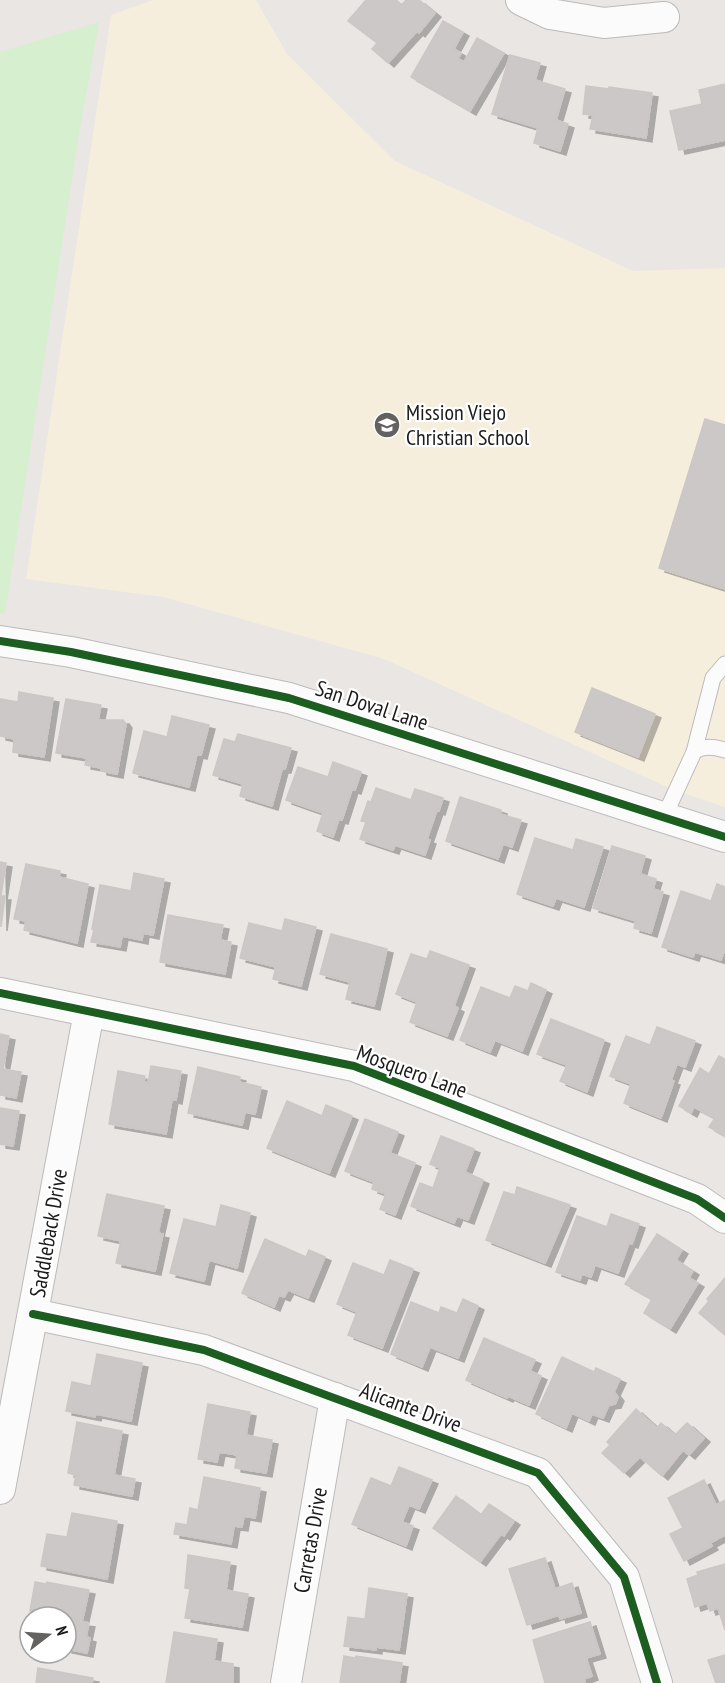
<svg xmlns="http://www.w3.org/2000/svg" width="725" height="1683" font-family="'PT Sans Narrow',sans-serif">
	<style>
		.education { fill: #f5eedd }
		.park { fill: #d6efcf }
		.building { fill: #ccc8c7; stroke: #ccc7c5; stroke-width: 1.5; filter: url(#shadow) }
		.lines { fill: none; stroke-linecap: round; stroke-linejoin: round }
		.lane-casing { stroke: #bcbbba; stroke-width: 17 }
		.street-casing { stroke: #bcbbba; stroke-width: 32 }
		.lane { stroke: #fcfbfb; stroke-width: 15 }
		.street { stroke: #fcfbfb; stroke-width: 30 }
		.cycleway-casing { stroke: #fff; stroke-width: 11 }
		.cycleway { stroke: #1b5e20; stroke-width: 8 }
		.labels { text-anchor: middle; stroke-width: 4.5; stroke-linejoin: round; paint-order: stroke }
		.poi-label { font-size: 22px; fill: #1b1b1b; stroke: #fff; text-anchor: start }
		.street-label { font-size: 22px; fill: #1b1b1b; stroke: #fff }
	</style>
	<defs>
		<filter id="shadow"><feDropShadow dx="6" dy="4" stdDeviation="0" flood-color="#0004"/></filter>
	</defs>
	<rect width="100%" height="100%" fill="#e9e6e4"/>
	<!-- education -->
	<path class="education" d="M153 0H256L287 54 395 161 633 271 725 268V807L676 791 384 659 163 597 26 579 111 15Z"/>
	<!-- park -->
	<path class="park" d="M99 22 80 127 5 614 0 613V52Z"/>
	<!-- building -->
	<g class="building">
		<path d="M366 0H396L402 5 406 0H419L435 13 419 33 417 31 388 63 372 49 377 43 348 21Z"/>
		<path d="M443 21 463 32 454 49 461 53 458 59 464 62 477 38 504 53 470 111 411 77Z"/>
		<path d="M510 55 540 63 535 80 565 89 556 120 568 124 560 151 534 143 538 128 492 114Z"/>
		<path d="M725 84V140L679 150 670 111 702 104 699 90Z"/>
		<path d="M586 86 609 89V87L652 93 646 138 590 129 593 115 583 114Z"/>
		<path d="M705 419 725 425V589L659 568Z"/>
		<path d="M592 688 655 714 638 757 575 732Z"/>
		<path d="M19 692 53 698 44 757 13 752 14 739 0 736V699L18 702Z"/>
		<path d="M66 699 101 705 98 720H123L126 724 117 774 101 771V768L85 765 87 758 56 753Z"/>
		<path d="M172 716 209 725 201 755 197 754 189 787 133 773 144 731 167 737Z"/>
		<path d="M238 734 291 748 285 769H282L272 806 240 796 243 784 213 775 224 739 235 742Z"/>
		<path d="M333 762 361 772 355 790 352 789 342 820 339 819 333 837 317 831 323 813 286 800 298 767 328 777Z"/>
		<path d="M376 788 411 800 415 789 443 798 439 811 437 810 427 839 430 840 425 855 395 845 393 850 360 839 366 822 361 821 368 801 371 802Z"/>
		<path d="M460 797 501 810 500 814 521 820 512 847 503 844 498 859 446 841Z"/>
		<path d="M535 838 573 850 576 839 603 847 584 907 556 898 553 906 517 894Z"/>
		<path d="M612 846 645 856 640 874 656 879 653 889 663 892 651 933 634 928 636 921 593 908Z"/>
		<path d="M0 862 6 863 1 896H5L1 927Z"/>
		<path d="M26 864 60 871 59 877 88 884 77 943 24 930 26 921 14 919Z"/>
		<path d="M134 873 164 879 153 935 143 933 142 940 122 936 120 947 91 942 94 930 92 929 100 885 131 891Z"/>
		<path d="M717 884 725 887V949L721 960 695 952 693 957 662 947 681 891 711 901Z"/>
		<path d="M168 915 223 925 220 940 231 942 225 974 160 962Z"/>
		<path d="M285 919 316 927 301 986 273 979 276 967 240 958 249 923 282 931Z"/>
		<path d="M331 934 387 949 374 1006 346 999 350 982 320 974Z"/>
		<path d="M430 951 469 965 454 1006 458 1008 447 1036 410 1022 417 1002 396 994 411 954 427 959Z"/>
		<path d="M531 983 546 990 522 1051 495 1040 490 1052 460 1040 481 987 510 998 515 986 528 991Z"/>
		<path d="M551 1019 604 1040 587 1092 560 1081 567 1065 537 1054Z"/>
		<path d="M657 1027 695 1041 685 1067 677 1064 671 1080 674 1081 661 1118 624 1103 631 1084 610 1076 626 1036 650 1045Z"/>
		<path d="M0 1034 9 1036 3 1069 21 1072 16 1098 0 1095Z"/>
		<path d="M719 1056 725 1059V1136L709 1127 715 1118 694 1107 691 1113 679 1106 700 1068 709 1074Z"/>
		<path d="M151 1066 181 1071 176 1100 172 1099 166 1134 109 1124 118 1071 145 1076 144 1082 148 1083Z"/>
		<path d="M198 1067 240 1077 239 1082 261 1087 255 1114 245 1112 242 1125 188 1113Z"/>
		<path d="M287 1101 322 1116 326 1105 352 1116 329 1173 267 1148Z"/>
		<path d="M0 1108 19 1111 13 1146 0 1144Z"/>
		<path d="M365 1119 398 1132 390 1153 415 1163 395 1215 380 1209 386 1194 372 1189 374 1182 345 1171Z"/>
		<path d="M441 1136 474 1149 465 1172 483 1180 468 1220 457 1216 454 1223 411 1206 420 1183 433 1188 440 1168 430 1164Z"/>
		<path d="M517 1187 570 1205 545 1263 486 1240 504 1192 515 1195Z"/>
		<path d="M107 1194 164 1206 158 1233 163 1234 155 1271 116 1263 121 1241 98 1236Z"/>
		<path d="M221 1205 250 1213 237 1268 209 1260 204 1281 170 1273 184 1219 216 1227Z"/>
		<path d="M611 1214 639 1224 632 1244 629 1243 618 1273 595 1265 591 1277 582 1274 580 1280 556 1272 577 1216 607 1227Z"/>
		<path d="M657 1234 682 1250 676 1260 693 1271 689 1278 698 1283 670 1329 644 1313 652 1299 625 1284Z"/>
		<path d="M265 1239 306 1257 309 1250 325 1257 308 1298 288 1290 284 1297 279 1295 274 1307 242 1293Z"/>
		<path d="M390 1260 413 1269 382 1348 348 1335 357 1312 337 1304 353 1263 384 1275Z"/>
		<path d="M725 1278V1335L699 1313 709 1301 707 1299Z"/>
		<path d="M463 1299 478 1306 458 1358 430 1347 422 1367 391 1354 411 1302 439 1313 441 1307 457 1313Z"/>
		<path d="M484 1338 535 1360 530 1371 541 1376 529 1405 508 1396 507 1398 466 1380Z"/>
		<path d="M97 1354 142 1363 131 1421 96 1414 95 1417 66 1411 72 1382 91 1386Z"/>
		<path d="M562 1357 594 1372 596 1368 620 1379 614 1392 618 1397 615 1404 609 1405 603 1418 592 1414 589 1421 572 1413 566 1428 536 1414Z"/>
		<path d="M208 1404 250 1412 246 1435 272 1440 266 1473 235 1468 237 1455 219 1452 217 1462 198 1459Z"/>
		<path d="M636 1409 657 1428 661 1423 675 1435 687 1423 704 1438 689 1455 683 1450 662 1476 640 1457 624 1473 602 1453 610 1445 607 1442Z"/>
		<path d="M77 1422 122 1431 114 1475 135 1479 132 1496 74 1485 76 1475 68 1473Z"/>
		<path d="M399 1467 432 1480 419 1509 409 1505 402 1522 413 1526 406 1546 352 1524 371 1478 391 1486Z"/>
		<path d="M204 1477 260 1488 255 1518 244 1516 242 1527 234 1526 231 1544 174 1534 176 1523 187 1525 190 1508 198 1510Z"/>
		<path d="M704 1480 716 1505 725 1500V1535L710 1543 712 1546 684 1561 670 1534 683 1528 668 1498Z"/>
		<path d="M456 1496 481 1515 489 1504 514 1521 504 1536 501 1534 480 1562 433 1528Z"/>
		<path d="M72 1513 117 1521 107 1579 41 1566 47 1534 67 1537Z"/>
		<path d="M188 1555 230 1562 226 1590 248 1594 242 1627 185 1618 190 1589 185 1588Z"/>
		<path d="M545 1558 555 1589 572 1583 581 1613 560 1619 559 1615 527 1625 509 1569Z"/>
		<path d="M725 1564V1630L718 1608 710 1611 707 1603 695 1607 687 1579 698 1575 697 1572Z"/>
		<path d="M35 1582 46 1584 47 1582 89 1590 82 1622 89 1623 86 1637 90 1638 87 1653 66 1649V1617H49L30 1611Z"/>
		<path d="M369 1588 407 1594 399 1650 376 1647V1650L344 1646 348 1617 365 1619Z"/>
		<path d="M29 1617H31L30 1644 24 1643Z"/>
		<path d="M590 1622 600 1654 586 1658 592 1676 584 1679 585 1683H545L533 1640Z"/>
		<path d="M174 1632 217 1639 214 1661 233 1664V1683H166Z"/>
		<path d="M725 1655V1683H716L708 1660Z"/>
		<path d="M344 1656 355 1658 356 1656 402 1663 399 1683H340Z"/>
		<path d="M38 1668 93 1678 92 1683H36Z"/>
	</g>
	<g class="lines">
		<defs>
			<g id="lane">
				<path d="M694 752 713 678 725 664"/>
				<path d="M664 817 694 752C703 745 714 747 725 750"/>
			</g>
			<g id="street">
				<path d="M521 0 550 14 604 23 664 17"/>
				<path d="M0 641 71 652 289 698 725 837"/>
				<path d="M0 993 354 1066 697 1199 725 1218"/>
				<path d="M33 1314 204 1350 538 1473 624 1577 657 1683"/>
				<path d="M0 1489 89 1012"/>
				<path d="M286 1683 335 1398"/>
			</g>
		</defs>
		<!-- lane casing -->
		<use href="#lane" class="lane-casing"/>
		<!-- street casing -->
		<use href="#street" class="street-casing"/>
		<!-- lane -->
		<use href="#lane" class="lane"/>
		<!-- street -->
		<use href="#street" class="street"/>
		<defs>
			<g id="cycleway">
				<path d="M0 641 71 652 289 698 725 837"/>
				<path d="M0 993 354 1066 697 1199 725 1218"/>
				<path d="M33 1314 204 1350 538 1473 624 1577 657 1683"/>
			</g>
		</defs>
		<!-- cycleway casing -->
		<use href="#cycleway" class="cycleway-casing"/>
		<!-- cycleway -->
		<use href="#cycleway" class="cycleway"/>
	</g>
	<!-- icons -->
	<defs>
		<symbol id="school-disc" viewBox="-11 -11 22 22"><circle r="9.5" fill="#636261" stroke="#fff"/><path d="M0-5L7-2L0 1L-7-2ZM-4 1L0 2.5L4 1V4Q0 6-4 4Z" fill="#fff"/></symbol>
	</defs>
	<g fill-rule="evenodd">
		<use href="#school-disc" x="372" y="410" width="30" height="30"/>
	</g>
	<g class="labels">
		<!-- poi labels -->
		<g class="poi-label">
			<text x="406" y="420">Mission Viejo<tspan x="406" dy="25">Christian School</tspan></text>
		</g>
		<!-- street labels -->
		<g class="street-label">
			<text transform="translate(372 705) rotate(18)" y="8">San Doval Lane</text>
			<text transform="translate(412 1071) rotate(20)" y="8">Mosquero Lane</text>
			<text transform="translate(48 1233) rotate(-80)" y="8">Saddleback Drive</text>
			<text transform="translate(411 1407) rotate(20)" y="8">Alicante Drive</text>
			<text transform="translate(310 1540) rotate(-80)" y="8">Carretas Drive</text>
		</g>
	</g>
	<!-- north arrow -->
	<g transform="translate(48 1635) rotate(73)"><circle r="28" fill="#ffffff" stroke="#a4a4a4" stroke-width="1.5"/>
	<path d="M0-4.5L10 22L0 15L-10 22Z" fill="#636261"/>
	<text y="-9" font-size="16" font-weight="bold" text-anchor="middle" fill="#1b1b1b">N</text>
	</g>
</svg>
